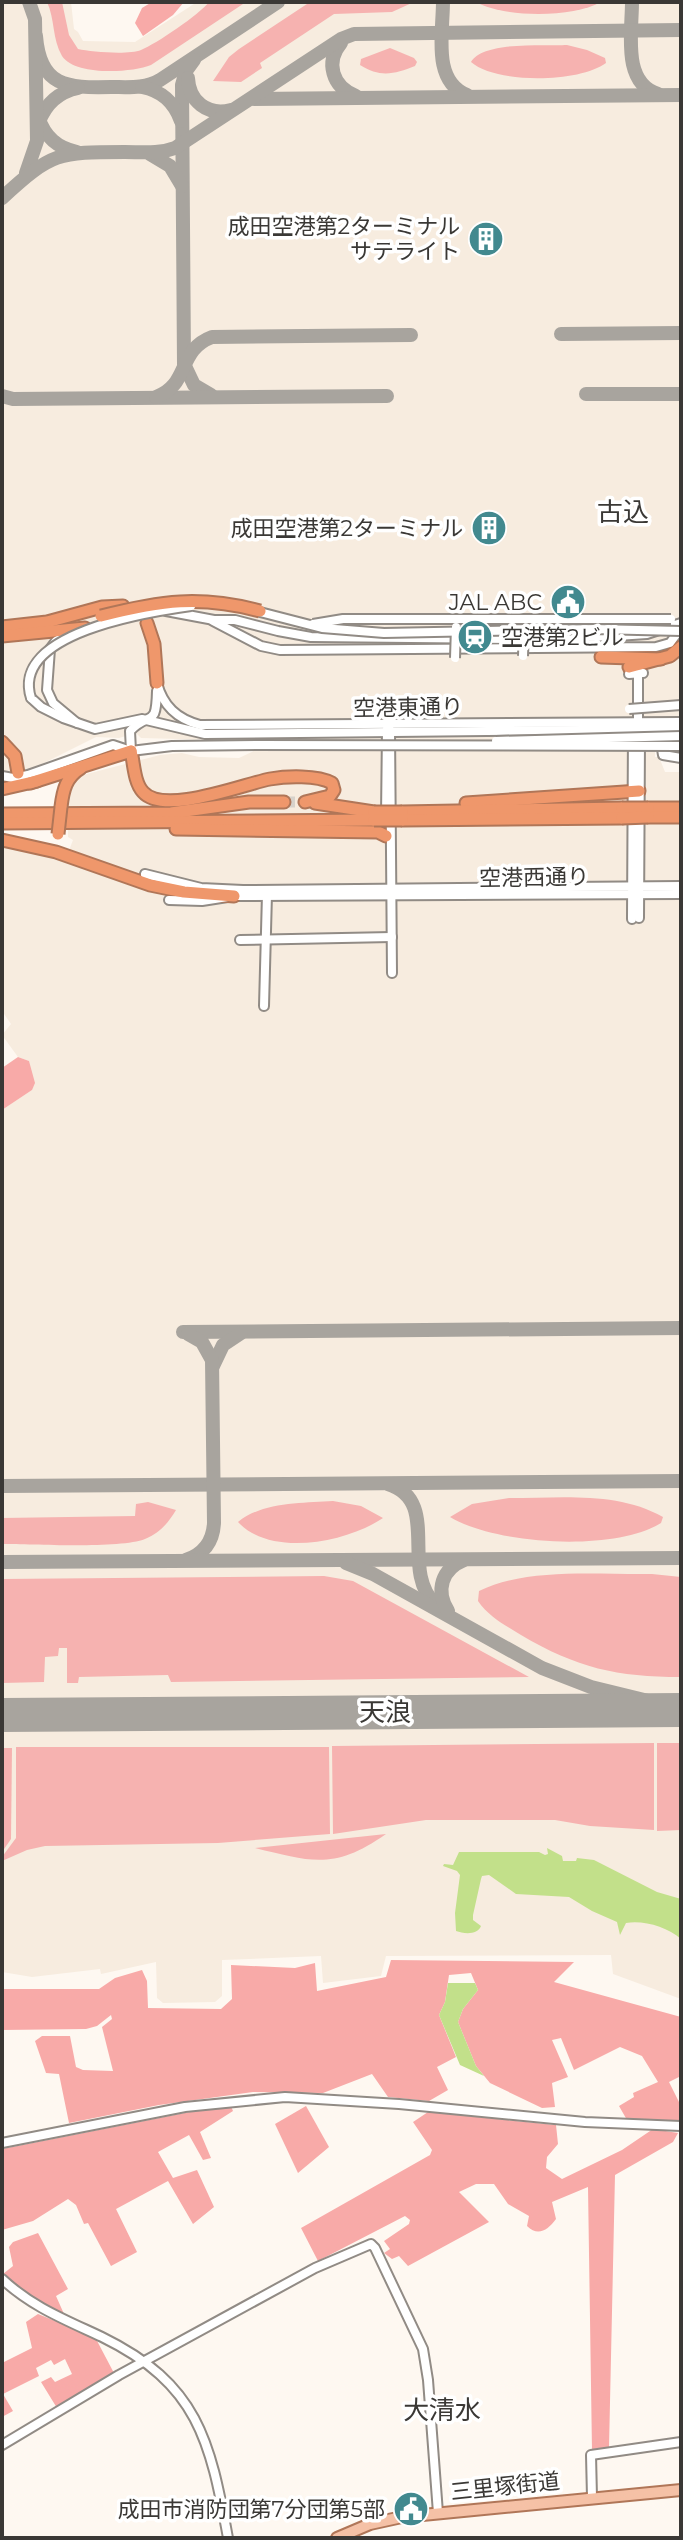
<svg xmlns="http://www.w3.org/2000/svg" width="683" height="2540" font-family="Montserrat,'Noto Sans JP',sans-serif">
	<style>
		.built { fill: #f7ecdf }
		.green { fill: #f6b2b0 }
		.forest { fill: #f8aaa8 }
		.water { fill: #c2e08a }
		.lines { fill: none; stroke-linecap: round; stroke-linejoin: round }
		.taxiway { stroke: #a8a49e; stroke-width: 14 }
		.runway { stroke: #a8a49e; stroke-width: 34 }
		.highway-tunnel { stroke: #d7d2cb; stroke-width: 11; stroke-dasharray: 11 5.5; stroke-linecap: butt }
		.minor-casing { stroke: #918b85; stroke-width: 12 }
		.major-casing { stroke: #b07658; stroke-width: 14 }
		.highway-casing { stroke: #b07658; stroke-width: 15 }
		.minor { stroke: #fff; stroke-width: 8 }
		.major { stroke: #f5c1a6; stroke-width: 10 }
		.highway { stroke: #ef976b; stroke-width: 11 }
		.rail { stroke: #52504c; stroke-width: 2; stroke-dasharray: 4 8; stroke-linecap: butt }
		.minor-bridge-casing { stroke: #918b85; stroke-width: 12; stroke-linecap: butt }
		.highway-bridge-casing { stroke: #b07658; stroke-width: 15; stroke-linecap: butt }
		.minor-bridge { stroke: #fff; stroke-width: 8 }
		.highway-bridge { stroke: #ef976b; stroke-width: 11 }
		.labels { text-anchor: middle; stroke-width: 7; stroke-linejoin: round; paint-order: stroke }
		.poi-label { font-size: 22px; fill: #3a3835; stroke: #fff; text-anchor: end }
		.street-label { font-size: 22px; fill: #3a3835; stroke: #fff }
		.quarter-label { font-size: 26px; fill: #3a3835; stroke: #fff }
	</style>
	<rect width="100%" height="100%" fill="#fef8f1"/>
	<!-- built -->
	<path class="built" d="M2 2H71L74 29 78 32 83 41 135 42 197 2H681V733L655 734V757H659L665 772H681V1999L613 1974 611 1955 386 1956 381 1976 323 1983 321 1956 222 1960V1996L215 2002 163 2003 157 1998 156 1962 101 1974 100 1969 32 1977 2 1972V1110L32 1090 29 1061 18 1057 2 1035 11 1024 2 1011V846L19 847 65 861 73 840 68 837V799L72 783 79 776 160 755 182 753 199 757 239 758 258 749V741L141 738 136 733 119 738 96 737 22 774 2 771Z"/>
	<!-- green -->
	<g class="green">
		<path d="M47 2H62L69 35 78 49C91 52 129 55 141 50 156 44 200 14 209 2H246L151 65C131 73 75 76 62 56 52 39 55 19 47 2Z"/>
		<path d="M310 2H414L392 12 334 14 260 63 262 68 241 82 213 81 229 57 239 49Z"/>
		<path d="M476 2H601C573 18 504 18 476 2Z"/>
		<path d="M567 45 587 50 605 58 606 63C579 83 496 84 471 62 483 41 543 46 567 45Z"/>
		<path d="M390 48 414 58 417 62 415 66C395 74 380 78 360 65L361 59Z"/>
		<path d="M509 1498C560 1498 618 1491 663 1517L661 1523C614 1552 497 1545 450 1517L472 1504Z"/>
		<path d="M333 1501 361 1506 383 1518C348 1542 271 1558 238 1522 262 1502 303 1503 333 1501Z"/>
		<path d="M148 1502 176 1510C168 1523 160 1533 145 1539 120 1549 33 1544 2 1544V1518L135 1516 136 1504Z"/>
		<path d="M652 1574 681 1577V1677C617 1677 577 1668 521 1635 505 1625 489 1617 478 1601L479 1591C529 1567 598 1575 652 1574Z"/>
		<path d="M324 1576 353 1581 529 1677 171 1682 168 1675 79 1677 78 1683H67V1648H59L58 1656 45 1657 44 1682 2 1683V1579Z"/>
		<path d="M654 1743V1830L590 1826 555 1820H426L333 1834 332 1746Z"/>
		<path d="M657 1743H681V1830L657 1831Z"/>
		<path d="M16 1747H329L330 1834 218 1843 45 1846 27 1850 2 1861V1857L16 1838Z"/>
		<path d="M2 1748H12L11 1839 2 1852Z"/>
		<path d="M386 1834C335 1870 312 1862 255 1848Z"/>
	</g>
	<!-- forest -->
	<g class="forest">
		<path d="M152 2H184L173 15 143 36 135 23 142 8Z"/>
		<path d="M18 1057 29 1061 35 1083 32 1090 2 1110V1068Z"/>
		<path d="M391 1960 574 1962 554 1982 681 2017V2076L669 2082 681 2106V2120H627L619 2106 634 2097 633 2093 658 2082 642 2056 620 2047 574 2070 561 2038 552 2040 568 2077 552 2083 555 2107 542 2108 490 2083 476 2066 458 2022 463 2009 478 1990 471 1973 449 1975 445 2002 439 2015 456 2057 437 2067 448 2090 429 2101 388 2097 372 2074 323 2093 253 2092 159 2105 69 2123 59 2074 46 2073 35 2041 42 2036H70L76 2067 83 2070 113 2071 102 2027 112 2019 111 2015 97 2026 86 2029 2 2030V1989H99L115 1978 142 1970 147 1981 148 2008 221 2009 232 1999 231 1965 295 1968 315 1963 317 1991 386 1977Z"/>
		<path d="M230 2104 233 2111 200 2132 211 2158 203 2160 189 2135 158 2152 173 2178 197 2170 214 2207 193 2224 168 2181 116 2209 137 2252 111 2266 88 2223 84 2224 76 2205 68 2199 33 2221 2 2230V2149Z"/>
		<path d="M306 2106 329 2147 298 2173 275 2124Z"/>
		<path d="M428 2112 556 2125 558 2144 547 2157 546 2168 562 2179 622 2150 653 2129 678 2133 673 2142 615 2175 609 2448 592 2451 588 2187 552 2202 556 2219C548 2230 538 2237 527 2226L529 2216 508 2204 494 2184H476L459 2192 489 2222 408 2266 399 2256 392 2259 384 2253 390 2249 384 2241 409 2224 410 2220 405 2216 318 2261 301 2228 430 2155 432 2150 413 2122Z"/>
		<path d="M38 2233 68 2289 56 2296 64 2314 19 2290 3 2274 13 2266 9 2247 13 2242Z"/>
		<path d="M38 2314 95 2337 115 2375 57 2408 41 2382 51 2377 55 2382 72 2374 65 2359 54 2365 51 2360 36 2368 39 2376 3 2394 13 2411 2 2417V2363L32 2348 26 2322Z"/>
	</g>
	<!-- water -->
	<g class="water">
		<path d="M547 1848 562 1856 563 1861H576L577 1858 594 1860 657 1892 681 1899V1939C667 1927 644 1920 626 1923L620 1935 617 1922 592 1911 569 1897 516 1894 489 1875 482 1876 481 1879 473 1915V1920L481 1926C478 1935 464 1934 456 1931L455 1913 460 1875 457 1871 443 1866 444 1864 453 1865 459 1852H539L545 1855 548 1854Z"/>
		<path d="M448 1983H475L478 1990 463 2009 458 2022 476 2066 484 2076 460 2065 439 2015 445 2002Z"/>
	</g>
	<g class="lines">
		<!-- taxiway -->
		<g class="taxiway">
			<path d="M443 2C443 33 432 81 467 95"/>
			<path d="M632 2C632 33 622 83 658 94"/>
			<path d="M36 36C40 87 67 88 111 87 128 87 145 89 160 80L278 2"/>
			<path d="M341 43C325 62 332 87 356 96"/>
			<path d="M194 60 186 71 182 85 184 364 194 385 211 395"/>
			<path d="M188 78C189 101 207 116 231 110"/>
			<path d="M142 87C162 91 174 102 181 121"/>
			<path d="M254 99 681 95"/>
			<path d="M38 117C45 137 57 148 77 152"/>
			<path d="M39 122C46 103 59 92 78 88"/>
			<path d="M150 154 170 166 182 186"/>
			<path d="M26 173 37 141 35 19 29 2"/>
			<path d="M2 198C52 152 58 152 125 152 142 152 159 154 175 148L341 39 354 34 681 30"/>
			<path d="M561 334 681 333"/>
			<path d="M586 394H681"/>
			<path d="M2 396 13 399 387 396"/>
			<path d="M156 397C190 385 177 350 212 337L411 335"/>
			<path d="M183 1332 681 1328"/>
			<path d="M213 1366 223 1345 241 1333"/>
			<path d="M388 1484C442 1501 399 1569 435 1604"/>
			<path d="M2 1486 681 1481"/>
			<path d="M186 1560C204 1554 213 1542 214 1523L212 1360 202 1342 188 1334"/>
			<path d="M2 1562 681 1558"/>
			<path d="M346 1563 373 1574 542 1668 591 1687 681 1709"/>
			<path d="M448 1611C435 1590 442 1569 464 1560"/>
			<path d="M2 1714H4"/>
		</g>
		<!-- runway -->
		<path class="runway" d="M2 1715 681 1710"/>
		<!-- highway-tunnel -->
		<path class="highway-tunnel" d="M284 802H299"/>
		<defs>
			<g id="minor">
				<path d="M166 611 214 620H235L278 631 311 637 515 639 617 636 647 634 681 623"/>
				<path d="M213 621 261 646 280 650 656 647 670 643 681 628"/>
				<path d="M72 632 56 641 50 649 47 690 53 703 77 723"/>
				<path d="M629 674 643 673"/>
				<path d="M638 675V726"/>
				<path d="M157 683C163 706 177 719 200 725L681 722"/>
				<path d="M31 698 41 707 63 718 95 729 142 719 205 734 681 729"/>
				<path d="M390 730 392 973"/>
				<path d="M666 744 662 749 663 755 681 758"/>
				<path d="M131 751 130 731C150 710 156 730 157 691"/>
				<path d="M2 776 13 778 28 775 113 745 131 751 172 746 256 745"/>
				<path d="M386 816 387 729"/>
				<path d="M145 874 201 888 243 890 681 886"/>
				<path d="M169 900 202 901 234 896 681 894"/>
				<path d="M639 918 640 739"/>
				<path d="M632 919 633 731"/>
				<path d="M240 940 392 937"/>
				<path d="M264 1006 267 894"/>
				<path d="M2 2143 185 2107 285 2097 399 2104 585 2122 681 2126"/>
				<path d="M2 2279C32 2307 66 2320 102 2337 198 2384 210 2440 228 2538"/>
				<path d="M2 2445 119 2375 315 2268 371 2244 375 2248 423 2349 428 2380 438 2513"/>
				<path d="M592 2497 591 2455 681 2442"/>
			</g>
			<path id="major" d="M337 2538 370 2524 402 2517 681 2490"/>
			<g id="highway">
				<path d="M147 623 154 644 157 683"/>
				<path d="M2 627 47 622 102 607 123 606"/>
				<path d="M2 636 85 628"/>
				<path d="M601 657 661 659"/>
				<path d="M629 667 670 656 681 647"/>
				<path d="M2 742 15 756 18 773"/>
				<path d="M131 751C134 764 134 782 143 792 164 816 244 784 270 779 287 776 317 775 332 783L334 790 330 796 305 802"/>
				<path d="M30 783 131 751"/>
				<path d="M2 789 37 781"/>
				<path d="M315 803 374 812"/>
				<path d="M466 803 639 791"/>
				<path d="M61 807C63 790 66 777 81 768"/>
				<path d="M648 808H681"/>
				<path d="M402 812 622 808"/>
				<path d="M2 814 171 813 249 802H284"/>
				<path d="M648 817H681"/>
				<path d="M402 820 622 818"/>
				<path d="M2 823 374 820"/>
				<path d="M176 829 378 832 386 836"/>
				<path d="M2 840 56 852 150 885 184 892 234 896"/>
			</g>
		</defs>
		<!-- minor casing -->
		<use href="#minor" class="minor-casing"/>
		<!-- major casing -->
		<use href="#major" class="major-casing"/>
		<!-- highway casing -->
		<use href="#highway" class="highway-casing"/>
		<!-- minor -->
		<use href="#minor" class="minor"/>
		<!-- major -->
		<use href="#major" class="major"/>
		<!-- highway -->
		<use href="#highway" class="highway"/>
		<!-- rail -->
		<path class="rail" d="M2 1051V1050"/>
		<defs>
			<g id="minor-bridge">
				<path d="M256 611 322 628 384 633 595 629 681 631"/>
				<path d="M313 624 343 619H671"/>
				<path d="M523 656 524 629"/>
				<path d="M455 658 456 627"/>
				<path d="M31 698C10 633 148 612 191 606"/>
				<path d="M629 709 681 705"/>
				<path d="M496 741 681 736"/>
				<path d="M256 745 681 746"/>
			</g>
			<g id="highway-bridge">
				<path d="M101 616C160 601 200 595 260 611"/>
				<path d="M622 808H648"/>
				<path d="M374 812H402"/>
				<path d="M622 818 648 817"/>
				<path d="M374 820H402"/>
				<path d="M58 834 61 807"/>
			</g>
		</defs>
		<!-- minor-bridge casing -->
		<use href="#minor-bridge" class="minor-bridge-casing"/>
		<!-- highway-bridge casing -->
		<use href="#highway-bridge" class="highway-bridge-casing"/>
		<!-- minor-bridge -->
		<use href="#minor-bridge" class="minor-bridge"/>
		<!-- highway-bridge -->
		<use href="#highway-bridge" class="highway-bridge"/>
	</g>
	<!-- icons -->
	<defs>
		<symbol id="building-disc" viewBox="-11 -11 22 22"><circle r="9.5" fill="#42898f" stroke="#fff"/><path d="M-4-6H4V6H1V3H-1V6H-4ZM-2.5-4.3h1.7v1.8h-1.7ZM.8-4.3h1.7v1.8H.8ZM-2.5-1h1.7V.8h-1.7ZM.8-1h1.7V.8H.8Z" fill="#fff"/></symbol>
		<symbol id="civic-disc" viewBox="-11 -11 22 22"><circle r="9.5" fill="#42898f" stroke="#fff"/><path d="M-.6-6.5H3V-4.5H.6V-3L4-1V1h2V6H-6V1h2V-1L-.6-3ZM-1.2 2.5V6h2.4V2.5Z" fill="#fff"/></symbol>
		<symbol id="station-disc" viewBox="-11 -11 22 22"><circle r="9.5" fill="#42898f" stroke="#fff"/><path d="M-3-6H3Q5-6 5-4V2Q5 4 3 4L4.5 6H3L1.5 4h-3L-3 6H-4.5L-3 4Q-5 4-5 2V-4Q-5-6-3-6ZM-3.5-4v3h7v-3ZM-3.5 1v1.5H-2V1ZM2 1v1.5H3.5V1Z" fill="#fff"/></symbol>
	</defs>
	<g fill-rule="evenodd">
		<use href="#building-disc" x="466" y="219" width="40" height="40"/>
		<use href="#building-disc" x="469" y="508" width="40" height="40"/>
		<use href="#civic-disc" x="548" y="582" width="40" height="40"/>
		<use href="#station-disc" x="455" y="617" width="40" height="40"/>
		<use href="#civic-disc" x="391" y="2489" width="40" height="40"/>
	</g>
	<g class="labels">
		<!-- poi labels -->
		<g class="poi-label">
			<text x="460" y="234">成田空港第2ターミナル<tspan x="460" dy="25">サテライト</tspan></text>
			<text x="463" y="536">成田空港第2ターミナル</text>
			<text x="542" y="610">JAL ABC</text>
			<text x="501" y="645" text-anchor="start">空港第2ビル</text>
			<text x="385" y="2517">成田市消防団第7分団第5部</text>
		</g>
		<!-- street labels -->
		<g class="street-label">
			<text transform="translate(408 707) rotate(-1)" y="8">空港東通り</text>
			<text transform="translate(534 877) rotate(-1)" y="8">空港西通り</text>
			<text transform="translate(505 2486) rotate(-6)" y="8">三里塚街道</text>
		</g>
		<!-- quarter labels -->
		<g class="quarter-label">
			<text x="623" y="521">古込</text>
			<text x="385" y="1721">天浪</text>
			<text x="442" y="2419">大清水</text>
		</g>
	</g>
	<!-- border -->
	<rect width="683" height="2540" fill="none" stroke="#3a3835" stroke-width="8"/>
</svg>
